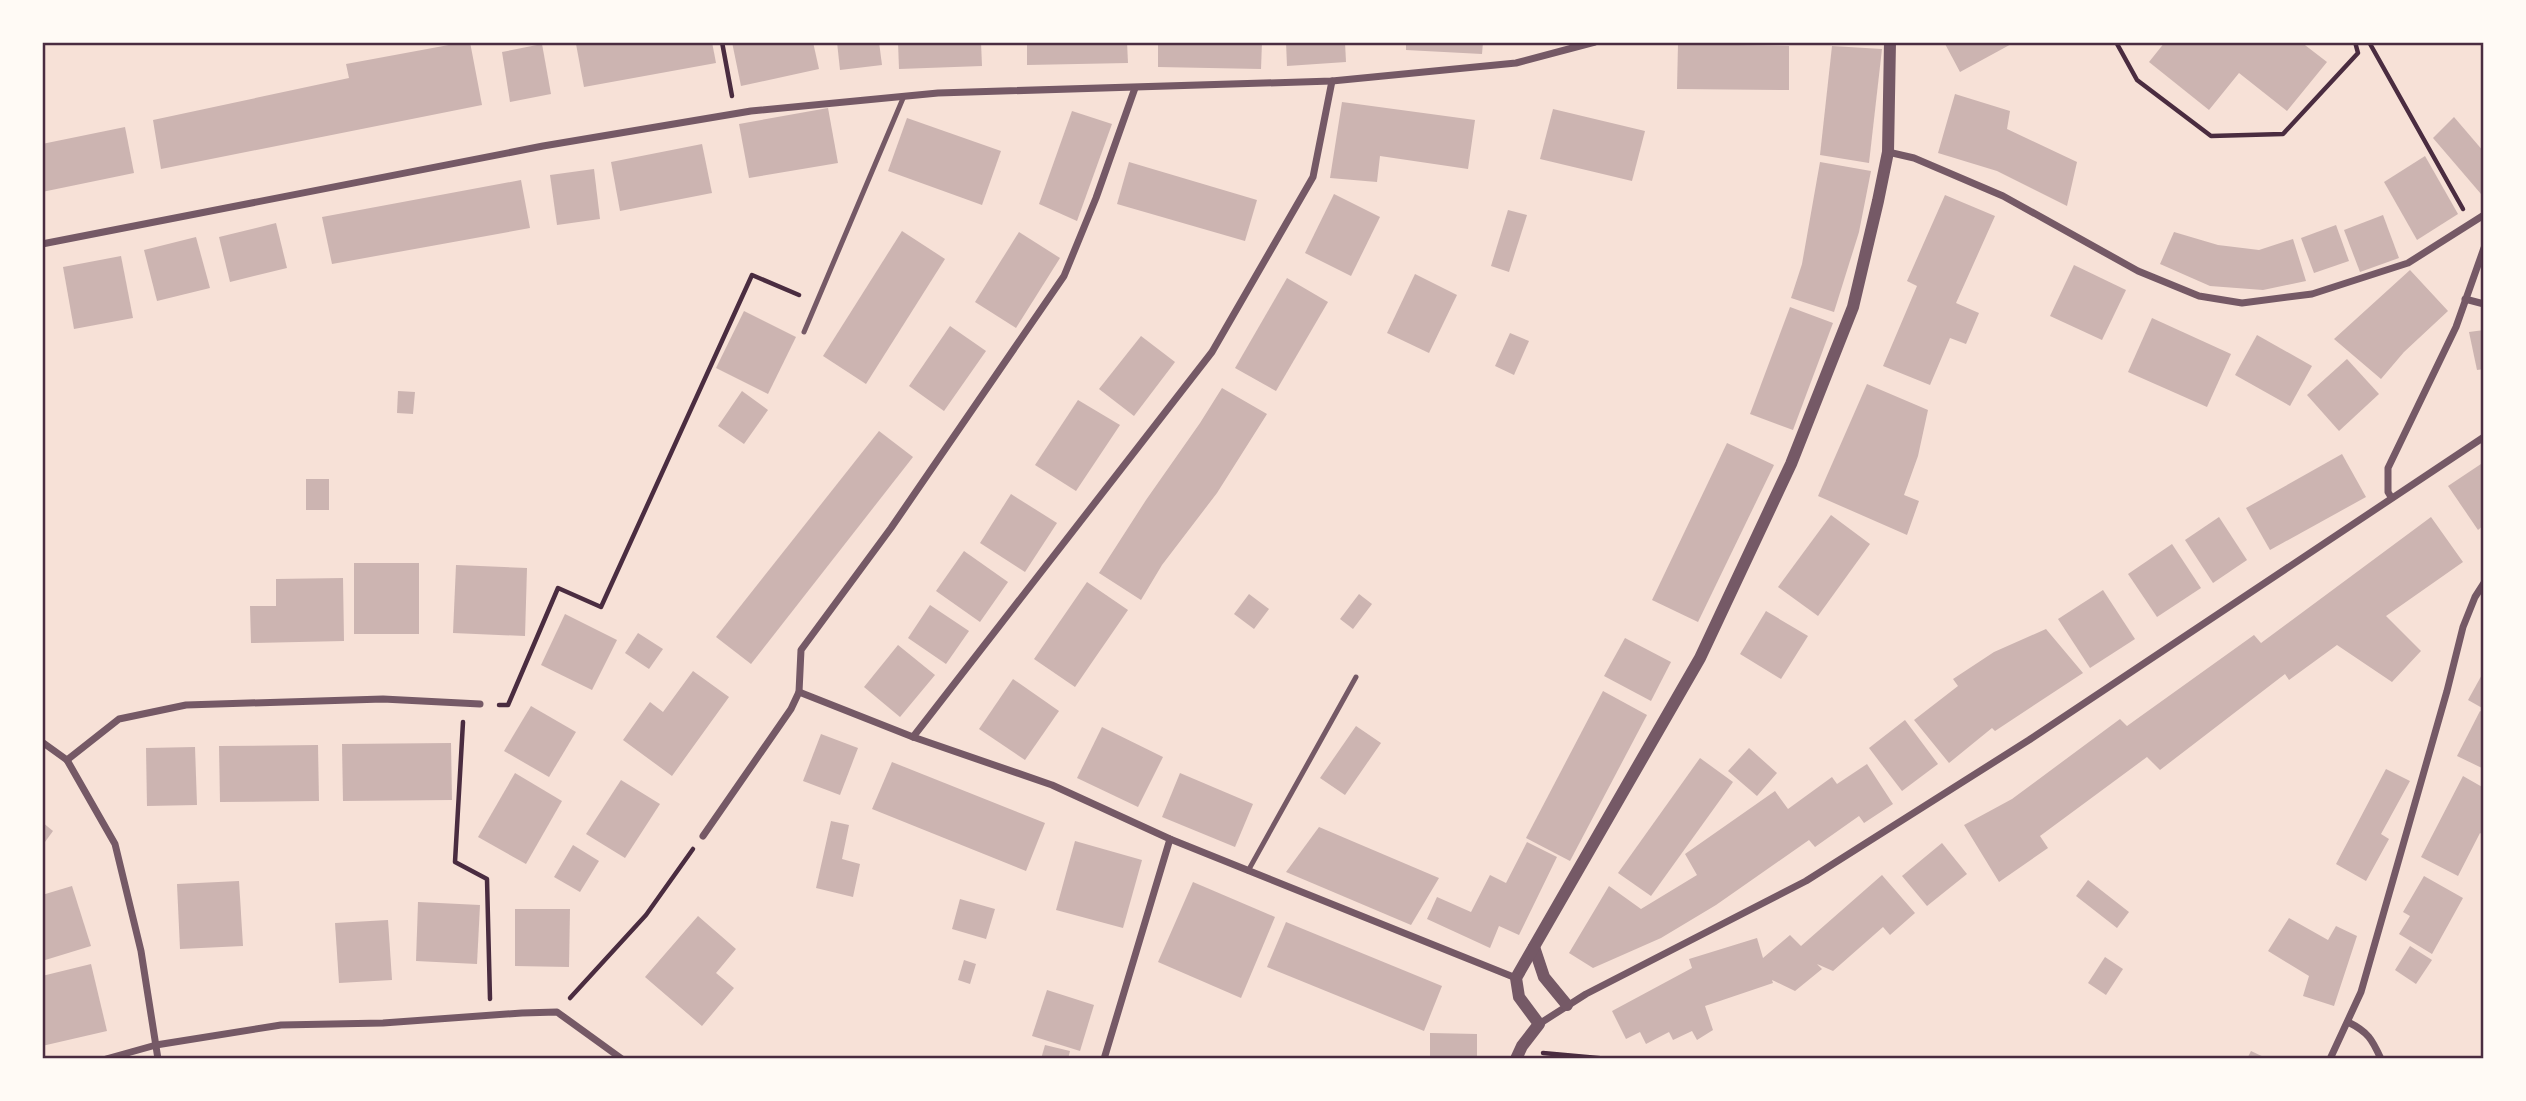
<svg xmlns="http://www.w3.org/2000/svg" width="2526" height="1101" font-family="Raleway,sans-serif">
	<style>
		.building { fill: #ccb4b1 }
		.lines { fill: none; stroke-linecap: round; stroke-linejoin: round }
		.path { stroke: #4a2c40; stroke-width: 4.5 }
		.service { stroke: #755966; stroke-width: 5 }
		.minor { stroke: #755966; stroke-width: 7 }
		.tertiary { stroke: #755966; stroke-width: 12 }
		.neatline { fill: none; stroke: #4a2c40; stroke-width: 2.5 }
	</style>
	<rect width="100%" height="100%" fill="#f7e1d7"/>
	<!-- building -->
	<g class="building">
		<path d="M465 42H470L482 105 161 169 153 120 349 78 346 64Z"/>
		<path d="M587 42H712L716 63 584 87 576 44Z"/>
		<path d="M732 42H813L819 69 741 86Z"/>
		<path d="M837 42H879L882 65 840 70Z"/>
		<path d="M898 42H981L982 66 899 69Z"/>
		<path d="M1027 42H1127L1128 63 1027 65Z"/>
		<path d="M1158 42H1262L1261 69 1158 67Z"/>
		<path d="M1286 42H1345L1346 62 1287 66Z"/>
		<path d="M1406 42H1483L1482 54 1406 50Z"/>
		<path d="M1944 42H2015L1960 72Z"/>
		<path d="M2165 42H2301L2327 62 2287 111 2239 73 2209 110 2149 62Z"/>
		<path d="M542 44 551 94 510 102 502 52Z"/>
		<path d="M1678 44 1789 46V90L1677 89Z"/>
		<path d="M1832 46 1882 49 1869 163 1820 155Z"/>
		<path d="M1955 94 2010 111 2007 129 2077 162 2067 206 1997 171 1938 153Z"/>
		<path d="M1342 102 1475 120 1468 169 1380 156 1377 182 1330 178Z"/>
		<path d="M828 108 838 163 749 178 739 124Z"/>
		<path d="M1553 109 1645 131 1632 181 1540 159Z"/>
		<path d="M1072 111 1112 124 1077 221 1039 204Z"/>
		<path d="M2454 117 2484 152V192L2481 194 2433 138Z"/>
		<path d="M907 118 1001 151 982 205 888 171Z"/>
		<path d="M125 127 134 173 42 192V144Z"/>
		<path d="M702 144 712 193 620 211 611 162Z"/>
		<path d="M2425 156 2458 214 2417 240 2384 182Z"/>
		<path d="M1129 162 1257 200 1245 241 1117 204Z"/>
		<path d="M1820 162 1871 171 1859 232 1834 312 1791 298 1802 264Z"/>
		<path d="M594 169 600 219 557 225 550 175Z"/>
		<path d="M521 180 530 228 332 264 322 217Z"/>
		<path d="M1334 194 1380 217 1351 276 1305 253Z"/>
		<path d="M1945 195 1995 216 1956 303 1979 313 1966 344 1950 338 1930 385 1883 366 1917 286 1907 281Z"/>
		<path d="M1508 210 1527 215 1509 272 1491 266Z"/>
		<path d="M2383 215 2399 258 2360 272 2344 230Z"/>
		<path d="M276 223 287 268 230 282 219 237Z"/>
		<path d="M2336 225 2349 261 2314 273 2301 238Z"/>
		<path d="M902 231 945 259 866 384 823 356Z"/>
		<path d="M1019 232 1060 258 1016 328 975 302Z"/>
		<path d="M2174 232 2218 245 2259 250 2293 239 2306 281 2263 290 2210 286 2160 264Z"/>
		<path d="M196 237 210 288 157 301 144 250Z"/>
		<path d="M121 256 133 318 74 329 63 267Z"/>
		<path d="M2074 265 2126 290 2102 340 2050 316Z"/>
		<path d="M2410 270 2448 311 2404 352 2381 379 2334 339Z"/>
		<path d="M1415 274 1457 295 1429 353 1387 333Z"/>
		<path d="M1287 278 1328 302 1276 391 1235 368Z"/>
		<path d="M1790 307 1833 323 1793 430 1750 414Z"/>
		<path d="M744 311 796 337 768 394 716 368Z"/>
		<path d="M2152 318 2231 354 2207 407 2128 372Z"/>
		<path d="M950 326 986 351 944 411 909 386Z"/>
		<path d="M2484 330V369L2477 370 2469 332Z"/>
		<path d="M1510 333 1529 341 1514 375 1495 366Z"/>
		<path d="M2257 335 2312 366 2290 406 2235 375Z"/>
		<path d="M1141 336 1175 362 1134 416 1099 389Z"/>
		<path d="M2347 359 2379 394 2339 431 2307 395Z"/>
		<path d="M1867 384 1928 410 1918 456 1904 495 1919 501 1907 535 1818 496Z"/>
		<path d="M1222 388 1267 414 1217 493 1162 565 1141 600 1099 573 1146 500 1200 423Z"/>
		<path d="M398 391 415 392 413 414 397 413Z"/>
		<path d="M742 391 768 410 744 444 718 426Z"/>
		<path d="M1078 400 1120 425 1076 491 1035 465Z"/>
		<path d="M879 431 913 457 751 664 716 637Z"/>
		<path d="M1727 443 1774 465 1698 622 1652 600Z"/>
		<path d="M2342 454 2366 497 2270 550 2246 508Z"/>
		<path d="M2484 462V525L2478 530 2448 486Z"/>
		<rect x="306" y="479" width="23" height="31"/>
		<path d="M1011 494 1057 523 1025 572 980 543Z"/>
		<path d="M1831 515 1870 544 1818 616 1778 587Z"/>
		<path d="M2219 517 2247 560 2213 583 2185 540Z"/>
		<path d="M2431 517 2463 562 2386 616 2421 651 2392 682 2337 645 2289 680 2285 674 2160 770 2147 757 2040 836 2048 848 1999 882 1964 825 2012 799 2120 719 2127 726 2254 635 2261 643Z"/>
		<path d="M2172 544 2201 588 2157 617 2128 574Z"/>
		<path d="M964 551 1008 582 980 622 936 591Z"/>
		<rect x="354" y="563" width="65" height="71"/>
		<path d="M456 565 527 568 525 636 453 633Z"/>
		<path d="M343 578 344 641 251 643 250 606H276V579Z"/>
		<path d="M1087 582 1128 610 1075 687 1034 659Z"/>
		<path d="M2103 590 2135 639 2090 668 2058 619Z"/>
		<path d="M1249 594 1269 609 1254 629 1234 614Z"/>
		<path d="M1359 594 1372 604 1353 629 1340 619Z"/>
		<path d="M930 605 969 631 946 664 908 638Z"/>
		<path d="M1766 611 1808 636 1781 679 1740 654Z"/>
		<path d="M565 614 617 640 592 690 541 665Z"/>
		<path d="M2046 629 2083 673 1995 731 1992 728 1949 763 1914 720 1958 686 1953 679 1994 652Z"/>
		<path d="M638 633 663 649 649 669 625 653Z"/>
		<path d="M1625 638 1671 662 1651 701 1604 676Z"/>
		<path d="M898 645 935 675 900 717 864 687Z"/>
		<path d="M693 671 729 697 672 776 623 740 650 702 663 712Z"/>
		<path d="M2484 671V709L2468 700Z"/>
		<path d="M1013 679 1059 711 1025 760 979 729Z"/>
		<path d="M1603 691 1647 715 1570 861 1526 838Z"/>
		<path d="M531 706 576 732 549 777 504 751Z"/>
		<path d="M2480 711 2484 713V769L2457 756Z"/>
		<path d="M1905 720 1938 764 1902 791 1869 748Z"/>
		<path d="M1356 726 1381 743 1345 795 1320 778Z"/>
		<path d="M1102 727 1163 757 1138 807 1077 778Z"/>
		<path d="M821 734 858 748 840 795 803 781Z"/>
		<path d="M451 743 452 800 343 801 342 744Z"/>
		<path d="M318 745 319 801 220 802 219 746Z"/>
		<path d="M195 747 197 805 147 806 146 748Z"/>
		<path d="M1749 748 1777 773 1757 796 1728 771Z"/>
		<path d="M1700 758 1733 782 1651 896 1618 873Z"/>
		<path d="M892 762 1045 823 1026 871 872 809Z"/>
		<path d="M1867 764 1893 804 1864 823 1859 816 1815 847 1809 840 1716 905 1661 938 1593 968 1569 953 1609 886 1641 909 1697 875 1685 854 1775 791 1788 809 1832 777 1837 784Z"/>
		<path d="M2386 769 2410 781 2381 834 2389 839 2366 881 2336 864Z"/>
		<path d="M515 773 562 801 526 864 478 837Z"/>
		<path d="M1180 773 1253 804 1235 847 1162 817Z"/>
		<path d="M2463 776 2484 788V835L2480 833 2458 876 2421 857Z"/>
		<path d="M621 780 660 804 625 858 586 834Z"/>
		<path d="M831 821 849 825 842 859 860 864 853 897 816 888Z"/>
		<path d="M42 822 53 831 42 846Z"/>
		<path d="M1319 827 1439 878 1411 925 1286 872Z"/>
		<path d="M1075 841 1142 860 1123 928 1056 910Z"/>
		<path d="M1527 842 1557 857 1519 935 1499 926 1490 948 1427 919 1437 897 1471 912 1490 875 1506 883Z"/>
		<path d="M1942 843 1967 874 1927 906 1902 876Z"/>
		<path d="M573 845 599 861 580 892 554 877Z"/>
		<path d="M1882 875 1915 913 1890 935 1883 927 1833 971 1817 964 1822 969 1795 991 1772 980 1773 983 1705 1006 1713 1030 1697 1040 1692 1031 1673 1040 1669 1032 1646 1044 1640 1032 1626 1039 1612 1011 1692 968 1689 959 1757 938 1763 958 1790 935 1801 946Z"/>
		<path d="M2424 876 2463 898 2432 954 2399 934 2410 916 2403 912Z"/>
		<path d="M2088 880 2129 912 2117 928 2076 896Z"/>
		<path d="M239 881 243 946 180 949 177 884Z"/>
		<path d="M1193 882 1275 917 1241 998 1158 962Z"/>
		<path d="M72 886 91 946 42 961V895Z"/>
		<path d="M960 899 995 909 986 939 952 929Z"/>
		<path d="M418 902 480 905 477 964 416 961Z"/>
		<path d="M515 909H570L569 967 515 966Z"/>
		<path d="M698 916 736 949 716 973 734 988 702 1026 645 977Z"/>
		<path d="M2289 918 2328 940 2336 926 2357 936 2334 1006 2303 996 2309 976 2268 951Z"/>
		<path d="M388 920 392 980 339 983 335 923Z"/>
		<path d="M1286 922 1442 986 1424 1031 1267 967Z"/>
		<path d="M2410 946 2432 960 2416 984 2395 970Z"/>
		<path d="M2105 957 2123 969 2106 995 2088 983Z"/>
		<path d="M964 960 976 964 970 984 958 980Z"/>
		<path d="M91 964 107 1031 42 1046V976Z"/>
		<path d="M1047 990 1094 1005 1080 1051 1032 1036Z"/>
		<path d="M1430 1033 1477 1034V1059H1430Z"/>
		<path d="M1045 1045 1070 1051 1068 1059H1041Z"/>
		<path d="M2251 1051 2268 1059H2247Z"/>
	</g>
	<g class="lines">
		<!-- path -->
		<g class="path">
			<path d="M722 42 732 96"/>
			<path d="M2116 42 2137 80 2211 136 2283 134 2358 53 2355 42"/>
			<path d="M2369 42 2463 209"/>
			<path d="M499 705H508L558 588 601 607 752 275 799 295"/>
			<path d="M463 722 455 862 487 879 490 999"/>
			<path d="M570 998 646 915 693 849"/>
			<path d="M1543 1053 1609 1059"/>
		</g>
		<!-- service -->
		<g class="service">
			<path d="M804 332 904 96"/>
			<path d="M1248 871 1356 677"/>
		</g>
		<!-- minor -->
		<g class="minor">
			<path d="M1888 152 1914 158 2003 196 2138 271 2199 296 2242 303 2312 294 2408 263 2484 215"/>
			<path d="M42 244 543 146 751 111 938 93 1332 81 1516 63 1595 42"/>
			<path d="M2465 299 2484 304"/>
			<path d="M2391 497 2388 492V468L2456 327 2484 248"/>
			<path d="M799 692 913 737 1052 785 1170 839 1516 978"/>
			<path d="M913 737 1212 352 1313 177 1332 81"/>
			<path d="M42 742 67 760 115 844 141 951 158 1059"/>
			<path d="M67 760 119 719 186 705 383 699 480 704"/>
			<path d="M703 836 791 709 799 692 801 650 891 528 1064 276 1096 198 1135 88"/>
			<path d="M2348 1022C2368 1032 2372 1039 2381 1059"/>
			<path d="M1539 1024 1586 994 1806 881 2029 740 2484 437"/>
			<path d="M106 1059 156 1045 281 1025 383 1023 522 1013 557 1012 622 1059"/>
			<path d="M1104 1059 1170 839"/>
			<path d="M2330 1059 2361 992 2447 691 2463 627 2475 597 2484 583"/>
		</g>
		<!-- tertiary -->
		<g class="tertiary">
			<path d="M1534 947 1544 977 1567 1005"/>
			<path d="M1516 1059 1522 1046 1539 1024 1519 997 1516 978 1700 658 1791 464 1853 307 1878 201 1888 152 1890 42"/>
		</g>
	</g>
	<!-- border -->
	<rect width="2526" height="1101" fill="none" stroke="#fffaf5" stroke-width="88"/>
	<rect x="44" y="44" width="2438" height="1013" class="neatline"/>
</svg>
